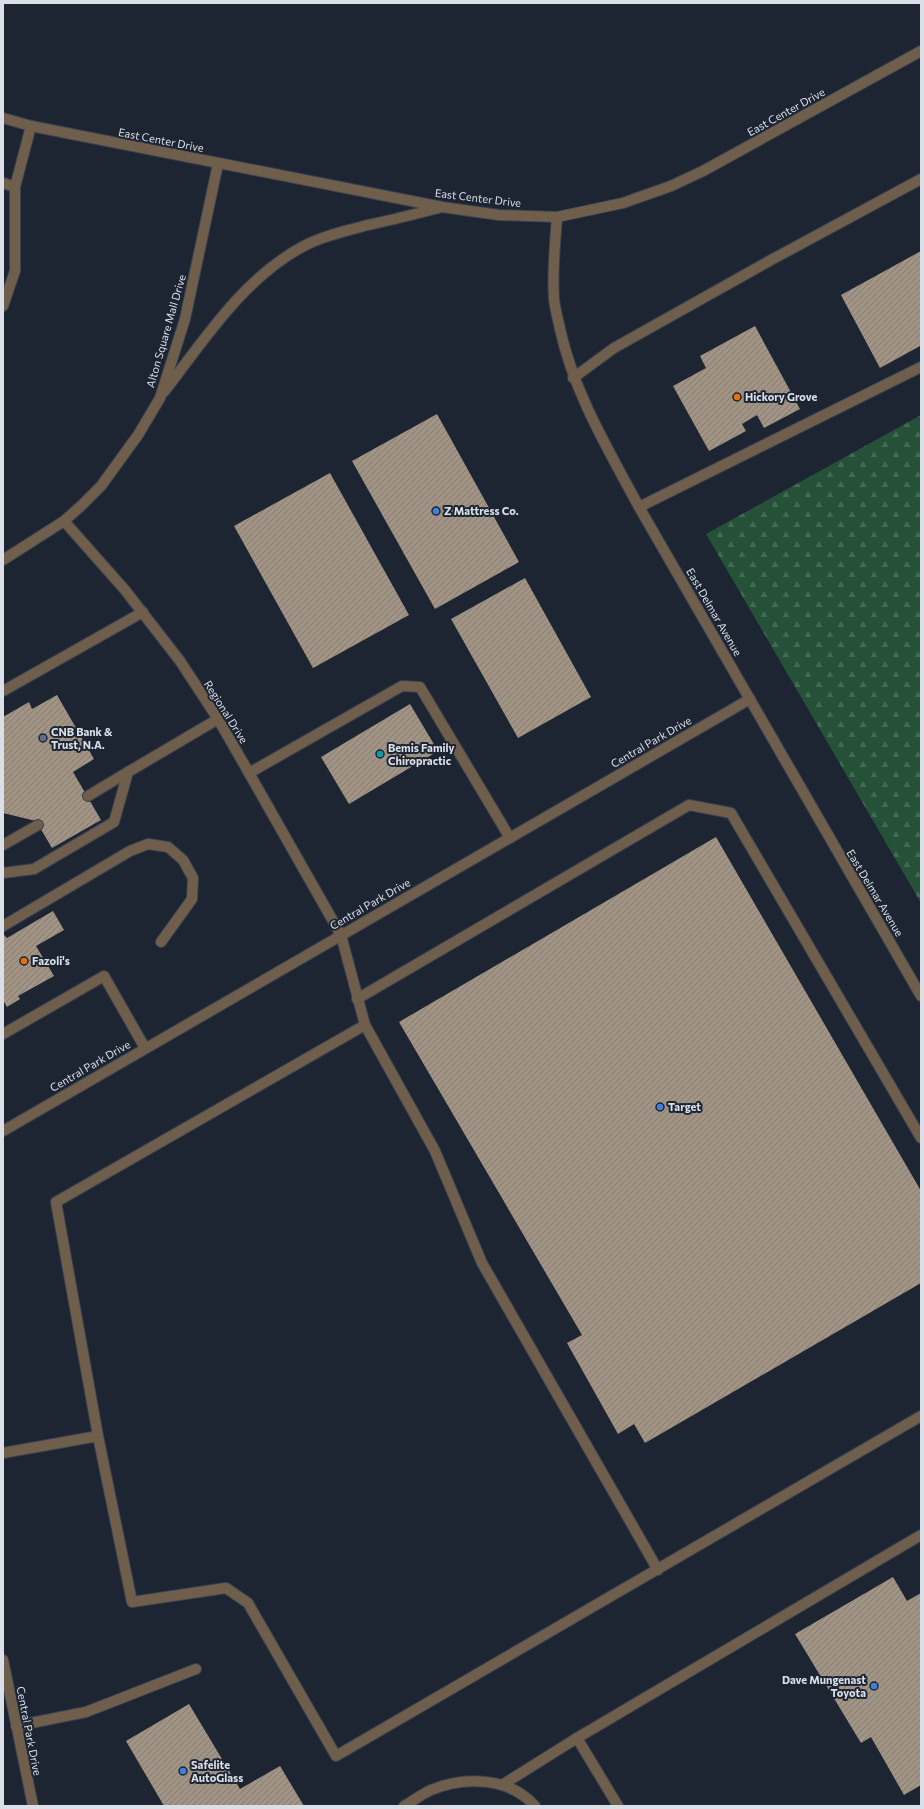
<svg xmlns="http://www.w3.org/2000/svg" width="924" height="1809" font-family="Commissioner,sans-serif">
	<style>
		.forest { fill: url(#forest-firs) }
		.building { fill: url(#building-hatch) }
		.lines { fill: none; stroke-linecap: round; stroke-linejoin: round }
		.service-casing { stroke: #3b434f; stroke-width: 12 }
		.minor-casing { stroke: #3b434f; stroke-width: 12 }
		.service { stroke: #705e4d; stroke-width: 10 }
		.minor { stroke: #705e4d; stroke-width: 10 }
		.food-dot { fill: #e8710a; stroke: #1d2532; stroke-width: 1.5 }
		.shop-dot { fill: #3f7fe0; stroke: #1d2532; stroke-width: 1.5 }
		.service-dot { fill: #5c6f8a; stroke: #1d2532; stroke-width: 1.5 }
		.culture-dot { fill: #0f9aa8; stroke: #1d2532; stroke-width: 1.5 }
		.labels { text-anchor: middle; stroke-width: 4; stroke-linejoin: round; paint-order: stroke }
		.street-label { font-size: 11px; fill: #dadfe8; stroke: #1d2532 }
		.poi-label { font-size: 11px; font-weight: bold; fill: #dadfe8; stroke: #1d2532; text-anchor: start }
	</style>
	<defs>
		<pattern id="forest-firs" width="22" height="20" patternUnits="userSpaceOnUse"><rect width="22" height="20" fill="#245137"/><path d="M5 1l3.5 6h-7zM16 11l3.5 6h-7z" fill="#436a54"/></pattern>
		<pattern id="building-hatch" width="6" height="6" patternUnits="userSpaceOnUse"><rect width="6" height="6" fill="#a19484"/><path d="M-1 1l2-2M0 6l6-6M5 7l2-2" fill="none" stroke="#847c71"/></pattern>
	</defs>
	<rect width="100%" height="100%" fill="#1d2532"/>
	<!-- forest -->
	<path class="forest" d="M921 415V903L706 534Z"/>
	<!-- building -->
	<g class="building">
		<path d="M921 251V348L920 346 880 368 841 295Z"/>
		<path d="M755 326 800 409 764 428 757 415 742 424 746 431 709 451 673 386 706 368 700 356Z"/>
		<path d="M437 414 519 562 435 609 352 461Z"/>
		<path d="M330 473 409 615 313 668 234 526Z"/>
		<path d="M525 578 591 697 518 738 451 619Z"/>
		<path d="M57 695 94 759 73 772 101 820 52 848 36 821 3 813V717L29 702 32 709Z"/>
		<path d="M410 704 438 751 349 804 321 757Z"/>
		<path d="M716 837 921 1191V1283L645 1443 634 1424 618 1434 567 1343 582 1335 399 1022Z"/>
		<path d="M53 911 64 930 36 946 54 976 18 996 20 999 7 1007 3 1000V934L7 938Z"/>
		<path d="M893 1577 907 1601 921 1593V1785L904 1795 871 1737 861 1743 795 1634Z"/>
		<path d="M189 1704 240 1789 280 1766 304 1806H164L126 1741Z"/>
	</g>
	<g class="lines">
		<defs>
			<g id="service">
				<path d="M3 183 15 187 31 126"/>
				<path d="M3 306 15 271V187"/>
				<path d="M573 378 614 348 771 260 921 179"/>
				<path d="M639 507 921 367"/>
				<path d="M3 691 143 612"/>
				<path d="M249 773 402 686 420 687 510 838"/>
				<path d="M88 796 128 772"/>
				<path d="M3 845 38 825"/>
				<path d="M3 873 34 869 114 822 128 772 218 719"/>
				<path d="M3 926 130 851 148 844 168 847 183 860 193 878 192 899 161 942"/>
				<path d="M341 935 365 1025 435 1151 482 1263 658 1570"/>
				<path d="M357 999 689 805 731 813 921 1138"/>
				<path d="M365 1025 56 1202 98 1436 132 1602 226 1588 248 1603 336 1756 921 1416"/>
				<path d="M3 1034 104 976 145 1048"/>
				<path d="M3 1453 98 1436"/>
				<path d="M16 1726 86 1712 196 1669"/>
				<path d="M577 1738 921 1535"/>
				<path d="M502 1785 577 1738 618 1806"/>
				<path d="M404 1806C413 1801 422 1794 431 1790 465 1776 509 1777 535 1806"/>
			</g>
			<g id="minor">
				<path d="M3 118 31 126 442 207 499 215 557 217 623 203 671 186 703 171 921 51"/>
				<path d="M557 217C555 245 552 272 554 299 555 309 558 319 560 329 574 393 608 449 639 507L921 996"/>
				<path d="M164 392C204 340 243 279 302 247 322 236 346 231 368 225 392 220 415 214 439 208"/>
				<path d="M64 521 125 590 180 661 218 719 249 773 341 935"/>
				<path d="M3 560 64 521 81 506 101 486 138 435 160 398 185 319 218 164"/>
				<path d="M3 1131 750 699"/>
				<path d="M3 1660 33 1806"/>
			</g>
		</defs>
		<!-- service casing -->
		<use href="#service" class="service-casing"/>
		<!-- minor casing -->
		<use href="#minor" class="minor-casing"/>
		<!-- service -->
		<use href="#service" class="service"/>
		<!-- minor -->
		<use href="#minor" class="minor"/>
	</g>
	<!-- markers -->
	<g class="food-dot">
		<circle cx="737" cy="397" r="4"/>
		<circle cx="24" cy="961" r="4"/>
	</g>
	<g class="shop-dot">
		<circle cx="436" cy="511" r="4"/>
		<circle cx="660" cy="1107" r="4"/>
		<circle cx="874" cy="1686" r="4"/>
		<circle cx="183" cy="1771" r="4"/>
	</g>
	<circle class="service-dot" cx="43" cy="738" r="4"/>
	<circle class="culture-dot" cx="380" cy="754" r="4"/>
	<g class="labels">
		<!-- street labels -->
		<g class="street-label">
			<text transform="translate(786 112) rotate(-29)" y="4">East Center Drive</text>
			<text transform="translate(161 140) rotate(11)" y="4">East Center Drive</text>
			<text transform="translate(478 198) rotate(7)" y="4">East Center Drive</text>
			<text transform="translate(166 331) rotate(-74)" y="4">Alton Square Mall Drive</text>
			<text transform="translate(714 612) rotate(60)" y="4">East Delmar Avenue</text>
			<text transform="translate(226 712) rotate(58)" y="4">Regional Drive</text>
			<text transform="translate(651 742) rotate(-30)" y="4">Central Park Drive</text>
			<text transform="translate(875 893) rotate(59)" y="4">East Delmar Avenue</text>
			<text transform="translate(370 904) rotate(-30)" y="4">Central Park Drive</text>
			<text transform="translate(90 1066) rotate(-30)" y="4">Central Park Drive</text>
			<text transform="translate(29 1731) rotate(79)" y="4">Central Park Drive</text>
		</g>
		<!-- poi labels -->
		<g class="poi-label">
			<text x="745" y="401">Hickory Grove</text>
			<text x="444" y="515">Z Mattress Co.</text>
			<text x="51" y="736">CNB Bank &amp;<tspan x="51" dy="13">Trust, N.A.</tspan></text>
			<text x="388" y="752">Bemis Family<tspan x="388" dy="13">Chiropractic</tspan></text>
			<text x="32" y="965">Fazoli's</text>
			<text x="668" y="1111">Target</text>
			<text x="866" y="1684" text-anchor="end">Dave Mungenast<tspan x="866" dy="13">Toyota</tspan></text>
			<text x="191" y="1769">Safelite<tspan x="191" dy="13">AutoGlass</tspan></text>
		</g>
	</g>
	<!-- border -->
	<rect width="924" height="1809" fill="none" stroke="#dadfe8" stroke-width="8"/>
</svg>
